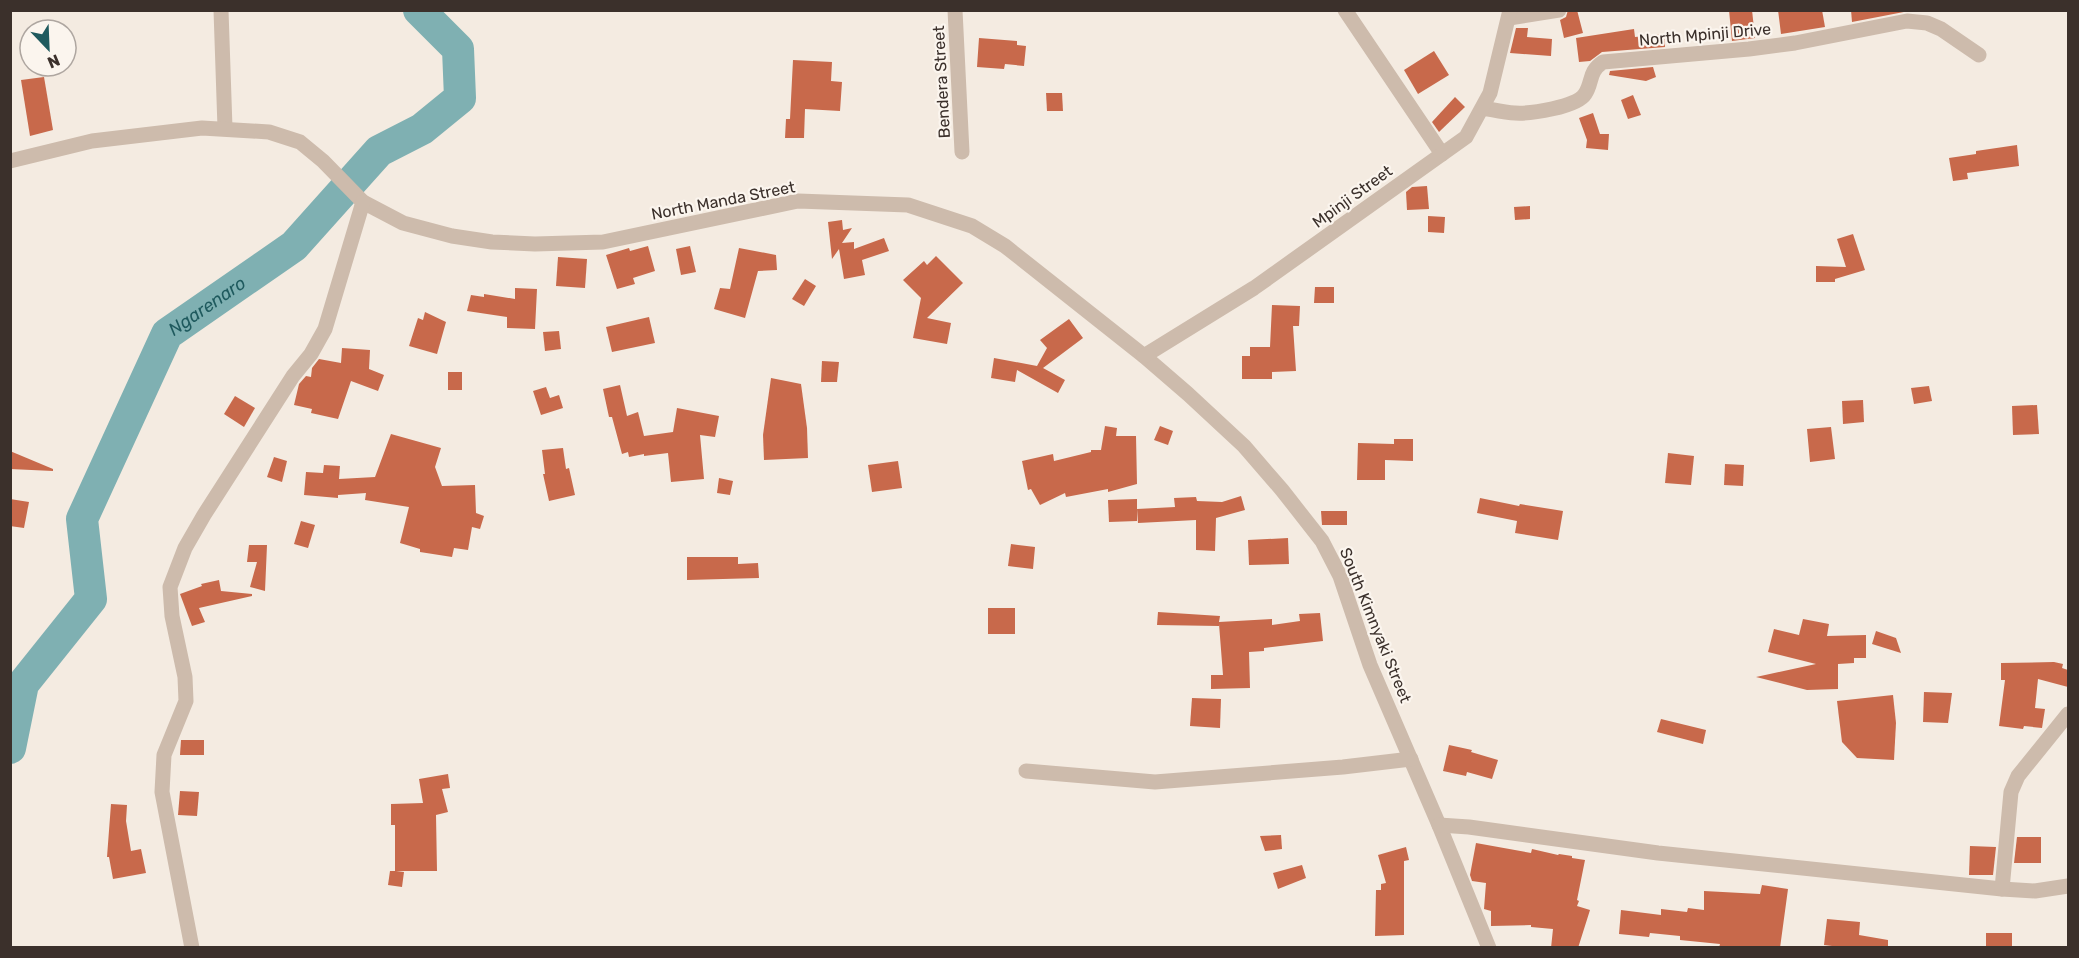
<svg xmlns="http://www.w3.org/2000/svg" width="2079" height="958" font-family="Rubik,sans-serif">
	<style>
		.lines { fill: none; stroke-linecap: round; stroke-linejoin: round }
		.river { stroke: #7fb0b2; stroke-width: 32 }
		.building { fill: #c8694b }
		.minor { stroke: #cdbbac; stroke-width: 15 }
		.labels { text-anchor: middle; stroke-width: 4.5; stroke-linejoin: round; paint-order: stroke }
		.street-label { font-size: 16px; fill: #3b302b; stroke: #fbf5ee }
		.water-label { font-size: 18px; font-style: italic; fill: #1f5a5e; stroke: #fbf5ee }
	</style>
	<rect width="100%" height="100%" fill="#f4ebe1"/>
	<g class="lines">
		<!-- river -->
		<path class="river" id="s1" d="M10 748 23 684 91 599 82 519 167 334 294 246 379 151 422 129 460 98 458 49 419 10"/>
	</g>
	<!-- building -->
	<g class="building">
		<path d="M1568 10H1577L1583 33 1564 38 1560 20 1566 17Z"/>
		<path d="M1729 10H1752L1755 38 1732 41Z"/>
		<path d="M1778 10H1822L1825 27 1781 34Z"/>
		<path d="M1851 10H1909V11L1852 22Z"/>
		<path d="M1516 28H1528L1527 37 1552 39 1551 56 1510 53Z"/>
		<path d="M1634 29 1635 37 1664 34 1665 47 1602 52 1590 61 1579 62 1576 38Z"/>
		<path d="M979 38 1017 41V45L1026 46 1024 66 1005 64 1004 69 977 67Z"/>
		<path d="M1434 51 1449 75 1418 94 1404 70Z"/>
		<path d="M793 60 832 62 831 81 842 82 840 111 805 109 804 138H785L786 119H790Z"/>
		<path d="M1653 67 1656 77 1646 81 1609 75 1610 71Z"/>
		<path d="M44 77 53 130 30 136 21 80Z"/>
		<path d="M1046 93H1062L1063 111H1047Z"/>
		<path d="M1633 95 1641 115 1628 119 1621 100Z"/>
		<path d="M1455 97 1465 107 1439 132 1432 122Z"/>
		<path d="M1593 113 1600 134H1609L1608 150 1586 148 1587 140 1579 118Z"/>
		<path d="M2017 145 2019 166 1967 173 1968 179 1953 181 1949 158 1976 154V151Z"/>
		<path d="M1427 186 1429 209 1407 210 1406 192 1412 187Z"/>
		<path d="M1530 206V219L1515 220 1514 207Z"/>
		<path d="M1428 216 1445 217 1444 233 1428 232Z"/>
		<path d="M842 220 843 230 852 228 842 243 854 242V249L884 238 889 251 862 260 865 275 844 279 839 249 832 259 828 222Z"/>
		<path d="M1853 234 1865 270 1835 279V282H1816V266L1846 267 1837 239Z"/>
		<path d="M648 246 655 271 633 278 635 284 617 289 606 255 629 248 630 251Z"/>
		<path d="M690 246 696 272 681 275 676 249Z"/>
		<path d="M739 248 776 255 777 270 758 271 745 318 714 309 720 288 730 289Z"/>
		<path d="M936 256 963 283 927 318 951 323 947 344 913 338 921 298 903 280 924 261 927 265Z"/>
		<path d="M558 257 587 259 585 288 556 286Z"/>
		<path d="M805 279 816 286 804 306 792 299Z"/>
		<path d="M1315 287H1334V303H1314Z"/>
		<path d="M515 288 537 289 535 329 507 328V317L467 311 471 295 484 297V294L515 299Z"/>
		<path d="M1272 305 1300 306 1299 326H1293L1296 371 1272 372V379H1242V356H1250V347H1270Z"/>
		<path d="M425 312 446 322 437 354 409 346 418 318 423 320Z"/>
		<path d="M649 317 655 343 612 352 606 327Z"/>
		<path d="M1069 319 1083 338 1043 368 1065 380 1058 393 1017 370 1015 382 991 378 994 358 1037 366 1047 348 1040 340Z"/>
		<path d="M559 331 561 349 545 351 543 332Z"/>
		<path d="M342 348 370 350 369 369 384 375 378 391 351 381 338 419 311 413 312 409 294 405 299 384 306 376 311 377 312 368 319 359 341 363Z"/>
		<path d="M822 361 839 362 837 382H821Z"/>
		<rect x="448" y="372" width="14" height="18"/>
		<path d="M771 378 801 384 807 428 808 458 764 460 763 435Z"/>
		<path d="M620 385 627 416 638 412 644 436 673 432 677 408 719 416 715 437 700 435 704 479 671 482 668 453 644 456V454L629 457 628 452 622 454 612 417H609L603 389Z"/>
		<path d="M1929 386 1932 401 1914 404 1911 388Z"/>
		<path d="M546 387 550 398 559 395 563 408 541 415 533 391Z"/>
		<path d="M235 396 255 408 244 427 224 414Z"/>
		<path d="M1863 400 1864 422 1843 424 1842 401Z"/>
		<path d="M2037 405 2039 434 2013 435 2012 406Z"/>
		<path d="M1105 426 1117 428 1116 436H1136L1137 484 1108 492V489L1066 497 1065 493 1040 505 1031 489 1028 490 1022 461 1053 454 1054 461 1091 452V450H1101Z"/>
		<path d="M1160 426 1173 431 1168 445 1154 440Z"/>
		<path d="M1831 427 1835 459 1810 462 1807 429Z"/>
		<path d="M391 434 441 448 435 467 442 486 475 485 476 513 484 516 480 529 472 527 468 550 454 548 452 557 420 552V549L400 543 409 507 365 500 366 493 338 495V498L304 495 306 472 323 473 324 465 340 466 339 479 375 477Z"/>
		<path d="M1394 439H1413V461L1385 460V480H1357L1358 443 1394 444Z"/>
		<path d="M563 448 566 469 569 468 575 495 549 501 543 474H545L542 450Z"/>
		<path d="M10 451 53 469V471L10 469Z"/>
		<path d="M1668 453 1694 456 1691 485 1665 483Z"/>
		<path d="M274 457 287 461 282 482 267 477Z"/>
		<path d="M898 461 902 488 872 492 868 465Z"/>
		<path d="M1725 464 1744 465 1743 486 1724 485Z"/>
		<path d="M719 478 733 481 730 495 717 493Z"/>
		<path d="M1241 496 1245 510 1216 518 1215 551 1196 550V520L1138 523 1137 509 1175 507 1174 498 1196 497 1197 501 1222 502Z"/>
		<path d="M1480 498 1519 506 1520 504 1563 511 1558 540 1515 533 1517 521 1477 513Z"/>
		<path d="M10 499 29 502 24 528 10 526Z"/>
		<path d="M1137 499V521L1109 522 1108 500Z"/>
		<path d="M1321 511H1347V525H1322Z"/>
		<path d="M301 521 315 525 308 548 294 544Z"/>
		<path d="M1288 538 1289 564 1249 565 1248 540Z"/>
		<path d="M1011 544 1035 547 1033 569 1008 566Z"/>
		<path d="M249 545H267L265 591 250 587 257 562H247Z"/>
		<path d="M687 557H738V564L758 563 759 578 687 580Z"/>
		<path d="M219 580 221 591 252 594V596L199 608 205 622 192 626 180 594 202 586 201 584Z"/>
		<rect x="988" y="608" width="27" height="26"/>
		<path d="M1158 612 1220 616 1219 622 1272 619V625L1300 621 1299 614 1320 613 1323 641 1264 648V651L1249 652 1250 688 1211 689V675H1223L1219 624V626L1157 625Z"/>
		<path d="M1803 619 1829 624 1827 636 1866 635V658H1854V663L1838 664V689L1807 690 1756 677 1816 664 1768 652 1774 629 1799 635Z"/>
		<path d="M1876 631 1896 638 1901 653 1872 644Z"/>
		<path d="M2054 662 2063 664 2062 668 2068 670V687L2038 679 2035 708 2045 709 2042 728 2024 726 2023 729 1999 726 2005 680H2001V663Z"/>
		<path d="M1924 692 1952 693 1948 723 1923 722Z"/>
		<path d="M1893 695 1896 723 1894 760 1857 758 1842 742 1837 701Z"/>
		<path d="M1192 698 1221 699 1220 728 1190 726Z"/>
		<path d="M1661 719 1706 730 1703 744 1657 732Z"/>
		<path d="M181 740H204V755H180Z"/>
		<path d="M1449 745 1472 750 1471 752 1498 760 1492 779 1467 772 1466 776 1443 771Z"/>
		<path d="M448 774 450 788 442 789 448 812 436 815 437 871H396L404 872 402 887 388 885 390 871H395V825H391V804L423 803 419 779Z"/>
		<path d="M180 791 199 792 197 816 178 815Z"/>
		<path d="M111 804 127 805 126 821 131 851 141 849 146 873 113 879 109 857H107Z"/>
		<path d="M1281 835 1282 849 1265 851 1260 836Z"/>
		<path d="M2017 837H2041V863H2014Z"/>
		<path d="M1476 843 1531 853 1532 849 1558 855 1559 854 1572 856V858L1585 860 1577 900 1579 901 1577 906 1590 910 1578 948H1551L1553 929 1531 927V925L1491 926V911L1484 909 1486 883 1472 881 1470 875Z"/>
		<path d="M1970 846 1996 847 1993 875H1969Z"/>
		<path d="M1406 847 1409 860 1404 861V935L1375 936 1376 890H1381V884L1386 883 1378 855Z"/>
		<path d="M1302 865 1306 878 1278 889 1273 873Z"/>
		<path d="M1762 885 1788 889 1780 948H1719L1720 944 1680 940V936L1650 933 1649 937 1619 934 1621 910 1661 915V909L1687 912 1688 908 1704 910V891L1760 894Z"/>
		<path d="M1827 919 1860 922 1859 935 1888 940V948H1848L1824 945Z"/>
		<rect x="1986" y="933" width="26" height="15"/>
	</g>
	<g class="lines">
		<!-- minor -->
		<g class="minor">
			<path d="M221 10 225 128"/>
			<path d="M955 10 962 152"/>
			<path d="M1345 10 1442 154"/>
			<path d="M1509 18 1559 10"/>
			<path d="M1483 108C1494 110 1505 113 1515 113 1530 114 1577 107 1585 94 1593 82 1588 72 1603 62L1749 49 1795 43 1907 21 1927 23 1941 29 1979 55"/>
			<path d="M10 161 92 141 202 128 269 132 300 142 323 161 363 202 403 223 452 236 492 242 535 244 603 242 798 201 908 205 972 226 1005 246 1144 356 1188 394 1244 446 1282 490 1322 541 1340 576 1370 665 1439 825 1489 948"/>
			<path d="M1144 356 1254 288 1466 137 1490 93 1510 10"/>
			<path d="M1026 771 1155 782 1343 767 1411 759"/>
			<path d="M1439 825 1469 827 1658 853 2002 889 2035 891 2068 886"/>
			<path d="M2002 889 2011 792 2018 776 2068 714"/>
			<path d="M192 948 162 792 164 755 186 701 185 677 172 616 170 587 185 548 204 515 293 376 311 354 325 329 363 202"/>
		</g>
	</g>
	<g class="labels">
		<!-- street labels -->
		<g class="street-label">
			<text transform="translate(1705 34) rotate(-5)" y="6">North Mpinji Drive</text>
			<text transform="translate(941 82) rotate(-93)" y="6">Bendera Street</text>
			<text transform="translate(1352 196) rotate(-36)" y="6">Mpinji Street</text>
			<text transform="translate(723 200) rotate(-11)" y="6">North Manda Street</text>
			<text transform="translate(1376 625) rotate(68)" y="6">South Kimnyaki Street</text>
		</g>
		<!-- water labels -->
		<g class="water-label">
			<text dy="6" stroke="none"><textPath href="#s1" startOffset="507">Ngarenaro</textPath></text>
		</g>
	</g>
	<!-- border -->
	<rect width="2079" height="958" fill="none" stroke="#3b302b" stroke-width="24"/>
	<!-- north arrow -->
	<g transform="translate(48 48) rotate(157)"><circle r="28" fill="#fbf5ee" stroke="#aea6a0" stroke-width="1.5"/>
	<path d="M0-4.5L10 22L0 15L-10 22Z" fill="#1f5a5e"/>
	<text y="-9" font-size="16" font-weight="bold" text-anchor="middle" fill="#3b302b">N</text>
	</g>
</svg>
